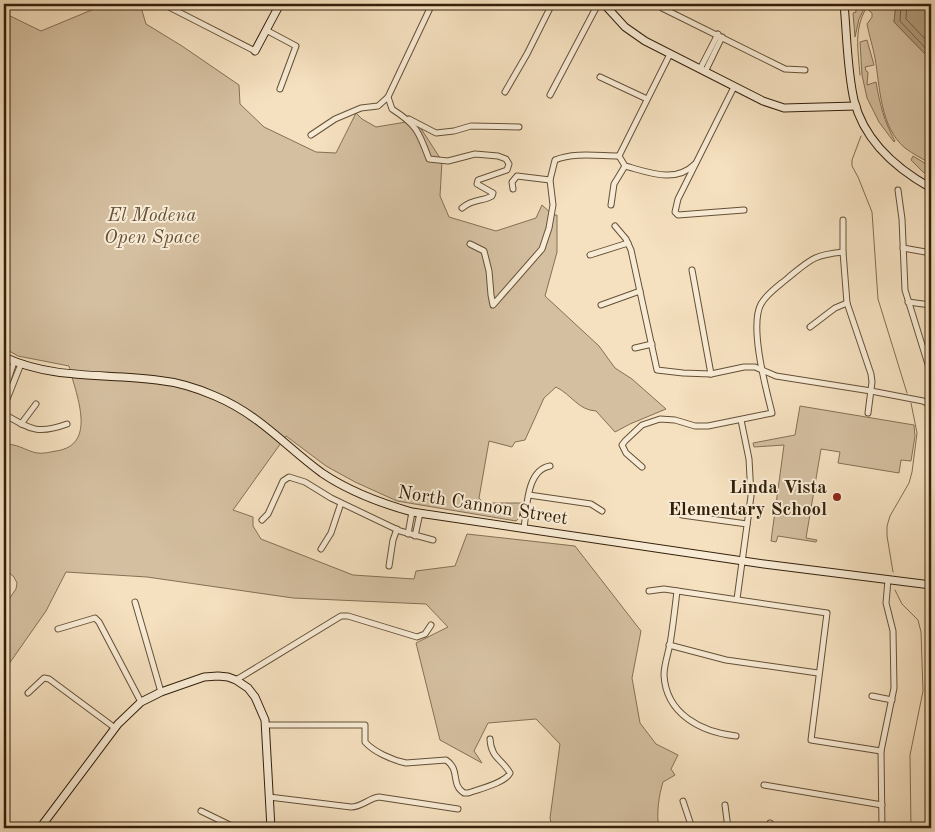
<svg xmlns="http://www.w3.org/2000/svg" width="935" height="832" font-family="'Old Standard TT',serif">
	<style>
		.green { fill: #d4bfa0; stroke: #847055 }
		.water { fill: #b39f81; stroke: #806c51 }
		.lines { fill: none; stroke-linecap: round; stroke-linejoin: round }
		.shore { stroke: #736046; stroke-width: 1 }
		.stream { stroke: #806c51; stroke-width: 1 }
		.street-casing { stroke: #645037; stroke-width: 7 }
		.secondary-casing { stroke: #33200a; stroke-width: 9 }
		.street { stroke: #f8ebd5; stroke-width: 5 }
		.secondary { stroke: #f8ebd5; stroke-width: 7 }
		.poi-dot { fill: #8f2418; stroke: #f8ebd5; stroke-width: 2 }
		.labels { text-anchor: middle; stroke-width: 4; stroke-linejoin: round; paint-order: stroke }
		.park-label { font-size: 19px; font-style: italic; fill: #635037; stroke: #f8ebd5 }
		.poi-label { font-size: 19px; font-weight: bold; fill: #33200a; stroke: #f8ebd5; text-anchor: end }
		.street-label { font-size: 19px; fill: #33200a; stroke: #f8ebd5 }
	</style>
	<rect width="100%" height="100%" fill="#f5e0bf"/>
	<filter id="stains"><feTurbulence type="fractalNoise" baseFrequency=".004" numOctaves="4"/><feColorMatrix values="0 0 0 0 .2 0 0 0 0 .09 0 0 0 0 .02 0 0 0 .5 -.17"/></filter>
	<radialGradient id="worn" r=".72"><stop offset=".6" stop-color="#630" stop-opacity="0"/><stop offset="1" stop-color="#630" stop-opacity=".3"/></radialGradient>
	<!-- green -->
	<g class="green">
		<path d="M106 4H140L146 24 182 46 239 85 240 104 264 127 316 152 336 153 356 113 362 119 376 127 406 122 420 127 442 161 440 196 449 217 496 231 536 218 542 205 553 215H557V252L545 296 599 346 615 368 632 379 666 409 630 424 615 432 596 411C578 410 572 395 556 387L544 398 525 440 515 442 512 447 489 441 479 498 483 503H522L520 517 516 521 397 501 355 482 326 466 286 436 233 510 253 517V526L261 539 353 575 414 579 416 571 455 566 467 534 575 546 641 631 632 678 640 723 656 744 678 755 671 769 675 775 663 782C659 795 656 814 659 828H552L550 818 560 744 536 719 488 723 474 751 482 763 440 740 416 643 448 627 426 604 293 598 147 577 66 572 46 611 4 671V606L16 589 17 583 14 577 4 568V445C15 442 26 451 37 453 43 454 50 452 56 451 99 445 75 392 69 366L18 356 4 348V13L41 31Z"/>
		<path d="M855 4H896L894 22 931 60V164C923 159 913 154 905 148 880 127 880 87 875 58 873 47 869 35 867 24L872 17V13L865 7 859 19 855 37 853 13 856 12Z"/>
		<path d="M867 40 874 65 865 67 866 71 868 72 867 85 876 82C880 105 884 121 895 141L894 142 879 122 867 98 862 75 860 42Z"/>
		<path d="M913 156 931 167V176L923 172 911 160Z"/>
		<path d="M800 406 914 425 915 436 911 461 901 460 899 473 838 463 840 452 821 449 806 538 817 540 816 542 778 536 776 542 771 541 784 445 754 447 753 443 795 435Z"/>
	</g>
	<!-- water -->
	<path class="water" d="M896 4H931V60L894 22Z"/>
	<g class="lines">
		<!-- shore -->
		<g class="shore">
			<path d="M901 4 900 21 931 54"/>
			<path d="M907 4 906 19 931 45"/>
		</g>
		<!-- stream -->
		<g class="stream">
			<path d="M860 75C858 49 853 26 869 4"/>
			<path d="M861 136 852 160V166L858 177 872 212 878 299 907 393"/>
			<path d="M893 572 887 536V526L890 516 909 483 912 472 917 433 911 403"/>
			<path d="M895 590 902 604 918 620 921 632 923 691 910 755 911 828"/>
		</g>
		<defs>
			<g id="street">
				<path d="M163 4 255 51"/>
				<path d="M658 4 662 8 785 69 805 70"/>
				<path d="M266 30 296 46 280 89"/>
				<path d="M700 69 718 34"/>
				<path d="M705 72 722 37"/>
				<path d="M600 77 647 99"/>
				<path d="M734 87 678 199 675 212 678 215 744 210"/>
				<path d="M505 92 527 54 552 4"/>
				<path d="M550 95 598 4"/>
				<path d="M388 97 392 109C417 125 419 132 429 159L448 161 475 154 498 156 506 159 509 164 507 170 478 180 477 184 493 193 492 196C482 202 474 198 462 208"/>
				<path d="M409 119 436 133 454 131 471 126 519 127"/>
				<path d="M311 135 335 119 361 108 378 106 388 97 432 4"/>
				<path d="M619 156 670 54"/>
				<path d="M619 156 625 166C648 172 675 184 695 164"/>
				<path d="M513 189 512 182 517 176 550 180"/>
				<path d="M898 190 902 219 905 290 931 374"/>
				<path d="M611 205 614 184 625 166"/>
				<path d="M843 220V252L847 303 871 374 872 382 868 413"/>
				<path d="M615 226 626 239 631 250 657 370 683 373 711 374 744 367H755L776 376 871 391 923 401 931 405"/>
				<path d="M470 244 484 251 489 271 491 295 493 305 542 249 549 228 553 205 550 180 555 160C574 152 599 156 619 156"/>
				<path d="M903 248 931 253"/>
				<path d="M590 255 628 243"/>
				<path d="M692 270 711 374"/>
				<path d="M908 302 931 305"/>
				<path d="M601 305 640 291"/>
				<path d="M810 327 835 308 847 303"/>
				<path d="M635 348 652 344"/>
				<path d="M4 392 14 362"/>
				<path d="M4 403 7 399 21 364"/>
				<path d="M4 414C30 429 37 435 67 424"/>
				<path d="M21 424 36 404"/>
				<path d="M642 467 626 453 622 445 625 441 642 425 660 419 675 420 695 426H708L772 413C766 389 749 326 761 304 767 293 780 285 789 277 811 259 814 255 843 252"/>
				<path d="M529 495 591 504 602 511"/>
				<path d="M682 515 747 524"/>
				<path d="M262 520 268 514 283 481 289 477 305 482 331 498 400 531 433 540"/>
				<path d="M524 528C527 509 526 470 550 466"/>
				<path d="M408 534 412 512"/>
				<path d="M415 536 420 513"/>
				<path d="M321 549 331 533 341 503"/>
				<path d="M389 566 393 540 397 529"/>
				<path d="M649 591 664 589 827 613 811 740 881 751"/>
				<path d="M677 591C675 608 673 626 670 644 668 654 664 665 664 675 666 714 701 732 736 736"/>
				<path d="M737 599 751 496 749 459 741 420"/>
				<path d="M135 602 161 692"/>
				<path d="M58 629 95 618 99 622 141 702"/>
				<path d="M669 645 726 660 818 673"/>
				<path d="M236 680 341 616H348L417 637 425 634 431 625"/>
				<path d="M28 693 44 678 49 679 115 728"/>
				<path d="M872 696 892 700"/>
				<path d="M265 725H365V742C374 752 392 760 406 763L446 760C461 770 450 784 464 793H468C479 789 505 783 510 773 502 759 491 758 490 739"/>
				<path d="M764 785 882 805"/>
				<path d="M269 797 351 807C362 807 369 798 379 797L458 809"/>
				<path d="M683 801 692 828"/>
				<path d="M725 805 728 828"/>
				<path d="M201 811 236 828"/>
				<path d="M769 828 770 823"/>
				<path d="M882 828 881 751 894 688 893 631 886 603 888 580"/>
			</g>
			<g id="secondary">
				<path d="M604 4 625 27 645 41 763 101 784 108 856 106"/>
				<path d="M844 4C847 35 847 69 854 100 864 141 897 169 931 188"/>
				<path d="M255 51 280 4"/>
				<path d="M4 357C54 380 104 373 157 380 176 382 197 388 215 396 260 415 285 446 322 473 350 492 380 503 412 512L764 564 931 585"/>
				<path d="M40 828 118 724 141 702 161 692 204 677 218 676 228 677 236 680 248 688 255 697 265 720 271 828"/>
			</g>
		</defs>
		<!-- street casing -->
		<use href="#street" class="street-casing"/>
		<!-- secondary casing -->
		<use href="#secondary" class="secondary-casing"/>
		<!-- street -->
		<use href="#street" class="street"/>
		<!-- secondary -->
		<use href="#secondary" class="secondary"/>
	</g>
	<!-- markers -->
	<circle class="poi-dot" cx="837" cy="497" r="5"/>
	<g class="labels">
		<!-- park labels -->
		<g class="park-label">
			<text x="152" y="221">El Modena<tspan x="152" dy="22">Open Space</tspan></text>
		</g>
		<!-- poi labels -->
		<g class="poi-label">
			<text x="827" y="493">Linda Vista<tspan x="827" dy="22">Elementary School</tspan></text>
		</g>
		<!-- street labels -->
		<g class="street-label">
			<text transform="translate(483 504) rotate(9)" y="7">North Cannon Street</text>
		</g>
	</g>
	<!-- margin -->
	<rect width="935" height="832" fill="none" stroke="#f5e0bf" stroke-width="20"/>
	<rect x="5" y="5" width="925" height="822" fill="none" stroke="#33200a" stroke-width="2.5"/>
	<rect x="10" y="10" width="915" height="812" fill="none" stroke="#33200a"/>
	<rect width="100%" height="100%" filter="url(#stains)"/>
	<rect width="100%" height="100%" fill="url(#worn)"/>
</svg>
